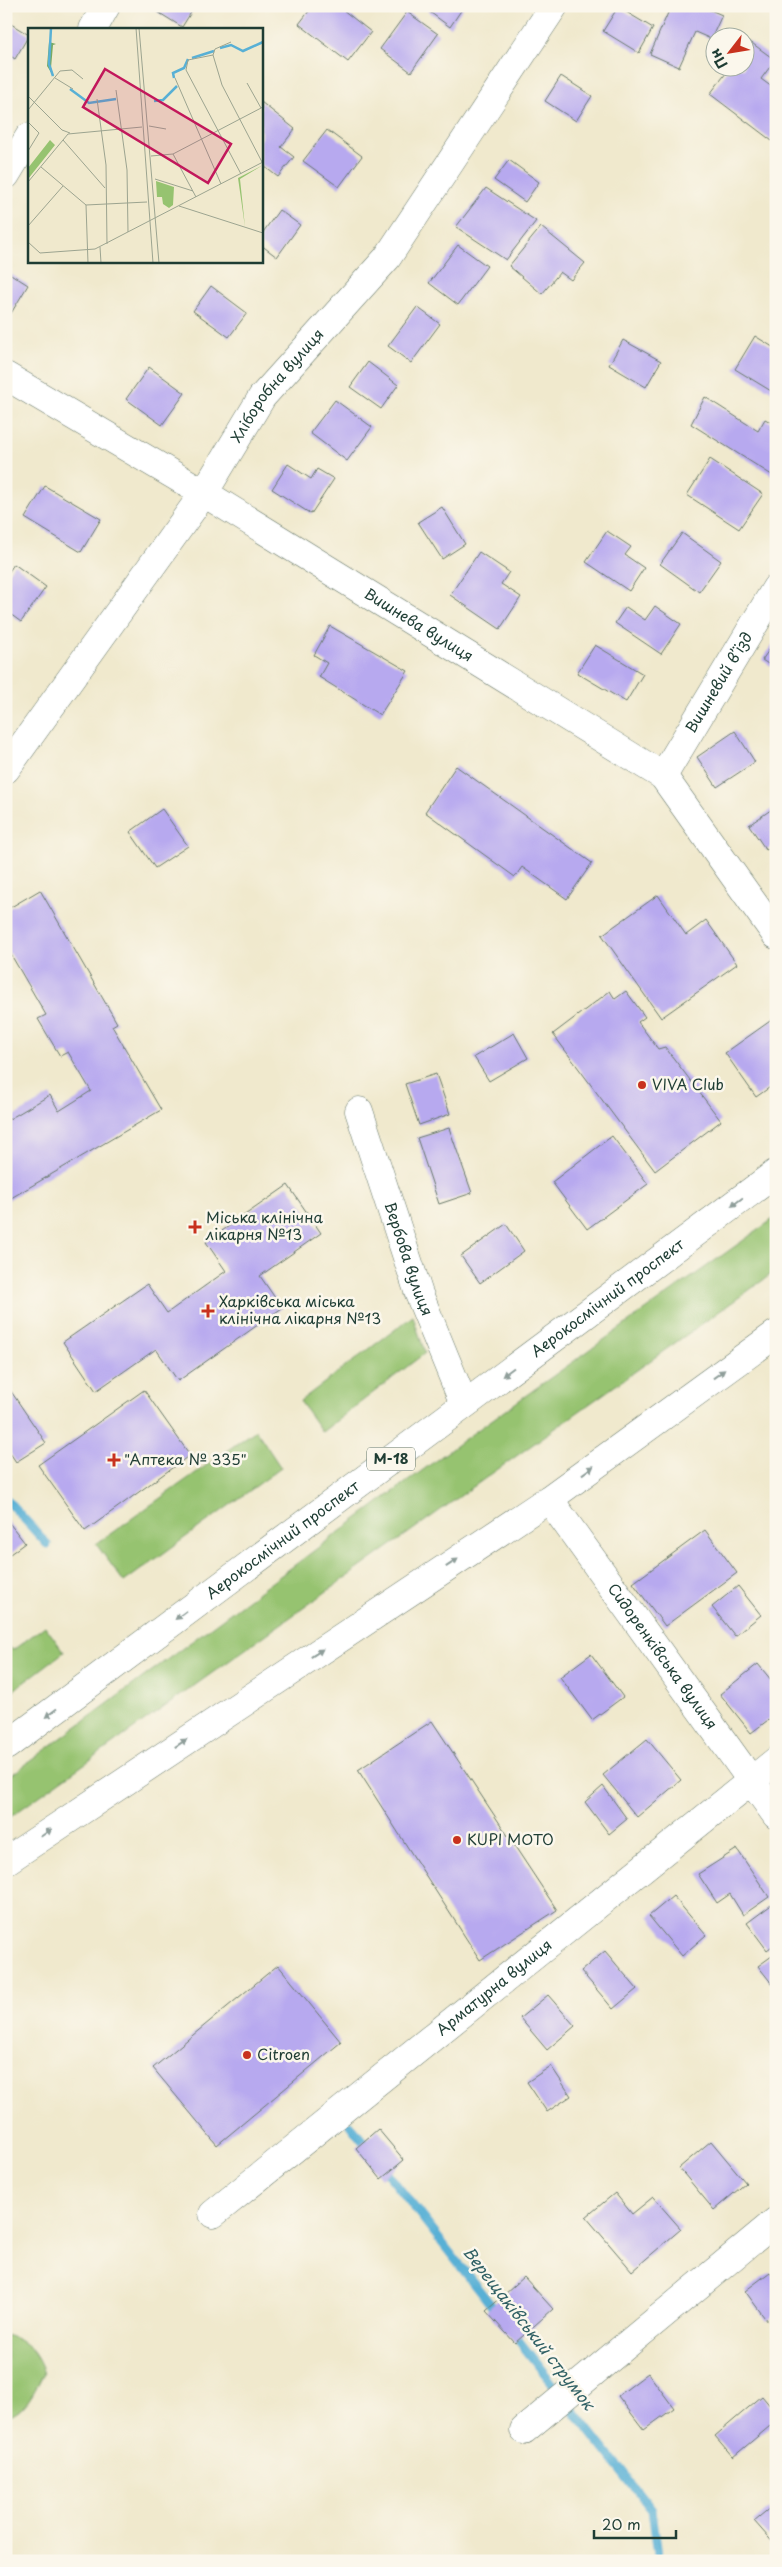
<svg xmlns="http://www.w3.org/2000/svg" width="782" height="2567" font-family="'Playpen Sans',sans-serif">
	<style>
		.green { fill: #96c370; stroke: #5a8052 }
		.lines { fill: none; stroke-linecap: round; stroke-linejoin: round }
		.stream { stroke: #58b0d5; stroke-width: 9 }
		.building { fill: #b7a9ef }
		.minor-casing { stroke: #68796a; stroke-width: 29 }
		.major-casing { stroke: #68796a; stroke-width: 29 }
		.minor { stroke: #fff; stroke-width: 28 }
		.major { stroke: #fff; stroke-width: 28 }
		.oneway { fill: #8f9e9a }
		.poi-dot { fill: #c8321e; stroke: #fbf7ec; stroke-width: 2 }
		.labels { text-anchor: middle; stroke-width: 5; stroke-linejoin: round; paint-order: stroke }
		.shield { fill: #fbf7ec; stroke: #61756b; stroke-width: 1 }
		.shield-label { font-size: 14px; font-weight: bold; fill: #1f3d34 }
		.street-label { font-size: 15px; fill: #1f3d34; stroke: #fbf7ec }
		.poi-label { font-size: 15px; fill: #1f3d34; stroke: #fbf7ec; text-anchor: start }
		.water-label { font-size: 16px; font-style: italic; fill: #306064; stroke: #fbf7ec }
		.inset-river { fill: none; stroke: #58b0d5; stroke-width: 2.5 }
		.inset-road { fill: none; stroke: #9ca490; stroke-width: 1 }
		.view { fill: #c2185b; fill-opacity: 0.15; stroke: #c2185b; stroke-width: 2.5 }
		.inset-edge { fill: none; stroke: #1f3d34; stroke-width: 2.5 }
	</style>
	<rect width="100%" height="100%" fill="#fbf7ec"/>
	<filter id="ink" filterUnits="userSpaceOnUse"><feTurbulence type="fractalNoise" baseFrequency=".02" numOctaves="2"/><feDisplacementMap in="SourceGraphic" scale="10" xChannelSelector="R" yChannelSelector="G"/><feConvolveMatrix kernelMatrix="1 2 1 2 8 2 1 2 1" color-interpolation-filters="sRGB"/></filter>
	<filter id="wash" filterUnits="userSpaceOnUse"><feTurbulence type="fractalNoise" baseFrequency=".0096" numOctaves="4" result="noise"/><feDisplacementMap in="SourceGraphic" scale="20" xChannelSelector="R" yChannelSelector="G"/><feGaussianBlur stdDeviation="1.12" result="paint"/><feColorMatrix in="noise" values="0 0 0 0 0 0 0 0 0 0 0 0 0 0 0 0 0 1.4 0 .05"/><feComposite in="paint" operator="in"/></filter>
	<g filter="url(#wash)">
		<rect width="100%" height="100%" fill="#f0e9cd"/>
		<!-- green -->
		<g class="green">
			<path d="M776 1217V1271L6 1820V1779L462 1441Z"/>
			<path d="M413 1316 425 1353 322 1432 300 1401Z"/>
			<path d="M256 1430 281 1468 124 1582 96 1544Z"/>
			<path d="M45 1626 64 1652 6 1696V1645L13 1650Z"/>
			<path d="M6 2335C28 2341 36 2353 44 2373 35 2389 26 2413 6 2417Z"/>
		</g>
		<g class="lines">
			<!-- stream -->
			<g class="stream">
				<path d="M6 1499 47 1544"/>
				<path d="M350 2125 370 2150"/>
				<path d="M381 2165 498 2314"/>
				<path d="M512 2332 652 2510 659 2561"/>
			</g>
		</g>
		<g id="blocks">
			<!-- building -->
			<g class="building">
				<path d="M154 6H195L182 27 153 9Z"/>
				<path d="M313 6H338L371 32 348 62 299 24Z"/>
				<path d="M430 6H464L450 27 427 10Z"/>
				<path d="M671 6H701L722 15 711 39 695 32 679 67 650 54Z"/>
				<path d="M618 7 653 28 639 53 603 31Z"/>
				<path d="M407 12 438 34 411 72 380 49Z"/>
				<path d="M6 21 29 35 15 59 6 53Z"/>
				<path d="M749 41 775 60 761 79 776 90V144L710 94 730 68H744V48Z"/>
				<path d="M561 76 592 96 576 121 545 101Z"/>
				<path d="M261 102 295 129 281 147 294 157 278 177 261 164Z"/>
				<path d="M327 130 362 156 339 187 303 161Z"/>
				<path d="M509 160 539 182 525 202 494 180Z"/>
				<path d="M486 188 536 221 506 260 456 227Z"/>
				<path d="M279 210 300 225 277 257 261 245V235Z"/>
				<path d="M541 227 585 263 571 280 560 272 542 294 509 266Z"/>
				<path d="M458 245 487 266 458 305 429 283Z"/>
				<path d="M6 271 28 285 10 315 6 313Z"/>
				<path d="M211 286 247 313 229 337 193 311Z"/>
				<path d="M417 307 440 324 411 363 388 346Z"/>
				<path d="M755 336 776 349V394L735 369Z"/>
				<path d="M623 340 661 361 646 387 609 365Z"/>
				<path d="M368 362 398 385 381 409 350 387Z"/>
				<path d="M149 367 185 393 162 425 126 399Z"/>
				<path d="M705 397 758 431 765 419 776 425 775 477 691 424Z"/>
				<path d="M335 400 372 427 347 461 310 433Z"/>
				<path d="M710 459 763 494 739 529 687 495Z"/>
				<path d="M288 464 311 479 317 469 334 479 311 514 272 489Z"/>
				<path d="M45 486 101 519 81 552 25 518Z"/>
				<path d="M442 507 465 544 442 559 418 522Z"/>
				<path d="M607 531 631 547 625 555 644 568 629 591 586 562Z"/>
				<path d="M682 533 721 561 699 592 660 564Z"/>
				<path d="M479 552 509 572 501 584 521 597 500 629 450 595Z"/>
				<path d="M14 564 46 587 21 622 6 611V576Z"/>
				<path d="M655 606 681 624 661 654 615 623 626 607 645 620Z"/>
				<path d="M330 626 408 671 380 715 319 677 327 663 314 655Z"/>
				<path d="M6 635 11 639 6 645Z"/>
				<path d="M776 640V669L762 660Z"/>
				<path d="M595 645 643 674 626 702 577 673Z"/>
				<path d="M735 731 755 762 717 787 697 757Z"/>
				<path d="M456 766 592 863 567 899 522 867 515 877 425 812Z"/>
				<path d="M775 807 776 844 766 850 749 825Z"/>
				<path d="M162 809 188 846 155 868 130 832Z"/>
				<path d="M40 890 117 1023 112 1026 161 1110 6 1201V1121L50 1095 59 1111 91 1091 68 1052 60 1056 38 1019 46 1015 10 953 6 955V910Z"/>
				<path d="M658 895 686 935 706 920 737 964 661 1018 602 935Z"/>
				<path d="M610 991 615 999 626 991 645 1017 638 1022 658 1049 665 1047 721 1121 655 1171 553 1034Z"/>
				<path d="M773 1019 776 1024V1083L756 1097 725 1053Z"/>
				<path d="M514 1033 528 1058 489 1081 474 1057Z"/>
				<path d="M436 1074 450 1114 419 1125 405 1084Z"/>
				<path d="M449 1128 472 1193 439 1204 417 1138Z"/>
				<path d="M612 1136 648 1184 587 1229 552 1182Z"/>
				<path d="M288 1185 321 1233 260 1276 282 1308 178 1381 156 1349 96 1391 63 1342 147 1284 167 1313 226 1271 206 1242Z"/>
				<path d="M506 1224 524 1251 480 1283 461 1256Z"/>
				<path d="M6 1384 46 1443 16 1462 6 1447Z"/>
				<path d="M144 1390 190 1455 85 1531 38 1465Z"/>
				<path d="M6 1519 25 1543 6 1557Z"/>
				<path d="M705 1530 737 1573 665 1626 633 1583Z"/>
				<path d="M738 1586 761 1615 735 1636 712 1607Z"/>
				<path d="M591 1654 623 1697 592 1720 560 1677Z"/>
				<path d="M758 1664 776 1686V1714L751 1733 720 1694Z"/>
				<path d="M432 1721 557 1910 480 1960 358 1770Z"/>
				<path d="M647 1739 681 1780 637 1817 603 1775Z"/>
				<path d="M603 1786 627 1819 609 1834 585 1802Z"/>
				<path d="M737 1849 769 1897 743 1915 730 1894 717 1903 698 1874Z"/>
				<path d="M673 1896 706 1935 682 1956 649 1916Z"/>
				<path d="M774 1903 776 1943 767 1950 747 1923Z"/>
				<path d="M605 1951 637 1989 613 2009 581 1971Z"/>
				<path d="M776 1953V1989L758 1966Z"/>
				<path d="M278 1965 341 2042 217 2145 153 2068Z"/>
				<path d="M548 1995 575 2026 547 2050 520 2018Z"/>
				<path d="M551 2066 571 2096 547 2112 527 2082Z"/>
				<path d="M378 2129 404 2160 381 2179 356 2148Z"/>
				<path d="M711 2141 746 2183 714 2210 679 2168Z"/>
				<path d="M615 2193 632 2214 653 2197 681 2229 632 2271 586 2217Z"/>
				<path d="M770 2272 776 2280V2314L767 2321 745 2291Z"/>
				<path d="M524 2277 553 2309 515 2343 486 2311Z"/>
				<path d="M648 2373 674 2408 644 2430 618 2396Z"/>
				<path d="M762 2396 776 2413V2421L733 2457 715 2436Z"/>
				<path d="M776 2503V2546L754 2521Z"/>
			</g>
		</g>
	</g>
	<g filter="url(#ink)">
		<use href="#blocks" fill-opacity="0" stroke="#68796a" stroke-width="1"/>
		<g class="lines">
			<defs>
				<g id="minor">
					<path d="M93 29 106 6"/>
					<path d="M6 175 29 137"/>
					<path id="s1" d="M6 376 204 493 663 776 776 935"/>
					<path id="s2" d="M6 769 204 493 262 397 387 258 554 6"/>
					<path id="s3" d="M663 776 776 588"/>
					<path id="s4" d="M359 1111 419 1294 464 1404"/>
					<path id="s5" d="M213 2214 776 1761"/>
					<path d="M524 2430 776 2221"/>
				</g>
				<g id="major">
					<path id="s6" d="M549 1499 776 1815"/>
					<path id="s7" d="M6 1746 776 1173"/>
					<path d="M6 1861 549 1499 776 1334"/>
				</g>
			</defs>
			<!-- minor casing -->
			<use href="#minor" class="minor-casing"/>
			<!-- major casing -->
			<use href="#major" class="major-casing"/>
			<!-- minor -->
			<use href="#minor" class="minor"/>
			<!-- major -->
			<use href="#major" class="major"/>
		</g>
		<!-- one-way arrows -->
		<defs><path id="oneway-solid" d="M-6-.8H1V-3.2L6.5 0L1 3.2V.8H-6Z" transform="scale(1.25)"/></defs>
		<g class="oneway">
			<use href="#oneway-solid" transform="translate(737 1202) rotate(143)"/>
			<use href="#oneway-solid" transform="translate(508 1372) rotate(143)"/>
			<use href="#oneway-solid" transform="translate(719 1374) rotate(-36)"/>
			<use href="#oneway-solid" transform="translate(588 1470) rotate(-36)"/>
			<use href="#oneway-solid" transform="translate(452 1563) rotate(-34)"/>
			<use href="#oneway-solid" transform="translate(181 1615) rotate(143)"/>
			<use href="#oneway-solid" transform="translate(317 1653) rotate(-34)"/>
			<use href="#oneway-solid" transform="translate(51 1713) rotate(143)"/>
			<use href="#oneway-solid" transform="translate(181 1743) rotate(-34)"/>
			<use href="#oneway-solid" transform="translate(46 1833) rotate(-35)"/>
		</g>
	</g>
	<!-- markers -->
	<g class="poi-dot">
		<circle cx="642" cy="1085" r="5"/>
		<path d="M192.5 1219.5h5v5h5v5h-5v5h-5v-5h-5v-5h5z"/>
		<path d="M205.5 1303.5h5v5h5v5h-5v5h-5v-5h-5v-5h5z"/>
		<path d="M111.5 1452.5h5v5h5v5h-5v5h-5v-5h-5v-5h5z"/>
		<circle cx="457" cy="1840" r="5"/>
		<circle cx="247" cy="2055" r="5"/>
	</g>
	<g class="labels">
		<!-- shield labels -->
		<rect class="shield" x="367" y="1447.5" width="48" height="23" rx="4"/>
		<g class="shield-label">
			<text x="391" y="1464">М-18</text>
		</g>
		<!-- street labels -->
		<g class="street-label">
			<text dy="5" stroke="none"><textPath href="#s2" startOffset="470">Хліборобна вулиця</textPath></text>
			<text dy="5" stroke="none"><textPath href="#s1" startOffset="482">Вишнева вулиця</textPath></text>
			<text dy="5" stroke="none"><textPath href="#s3" startOffset="109">Вишневий в’їзд</textPath></text>
			<text dy="5" stroke="none"><textPath href="#s4" startOffset="156">Вербова вулиця</textPath></text>
			<text dy="5" stroke="none"><textPath href="#s7" startOffset="750">Аерокосмічний проспект</textPath></text>
			<text dy="5" stroke="none"><textPath href="#s7" startOffset="345">Аерокосмічний проспект</textPath></text>
			<text dy="5" stroke="none"><textPath href="#s6" startOffset="194">Сидоренківська вулиця</textPath></text>
			<text dy="5" stroke="none"><textPath href="#s5" startOffset="361">Арматурна вулиця</textPath></text>
		</g>
		<!-- poi labels -->
		<g class="poi-label">
			<text x="652" y="1090">VIVA Club</text>
			<text x="206" y="1223">Міська клінічна<tspan x="206" dy="17">лікарня №13</tspan></text>
			<text x="219" y="1307">Харківська міська<tspan x="219" dy="17">клінічна лікарня №13</tspan></text>
			<text x="124" y="1465">"Аптека № 335"</text>
			<text x="467" y="1845">KUPI MOTO</text>
			<text x="257" y="2060">Citroen</text>
		</g>
		<!-- water labels -->
		<g class="water-label">
			<text transform="translate(529 2328) rotate(52)" y="6">Верещаківський струмок</text>
		</g>
	</g>
	<!-- overview -->
	<g transform="translate(28 28)">
		<rect width="235" height="235" fill="#f0e9cd"/>
		<path d="M22 112 27 117 0 151V140ZM235 137 212 151 217 199 210 150ZM128 153 146 159 145 177 141 180 135 176 134 169H129Z" fill="#96c370"/>
		<path d="M21 14 28 16 25 17 23 40 26 49 19 38Z" fill="#78a962"/>
		<path class="inset-river" d="M23 0 21 36 25 48M192 20 203 17 215 23 235 14M164 30 186 23M146 50 145 45 156 40 160 31M42 61 61 75 88 71M126 73 135 72 149 58"/>
		<path class="inset-road" d="M108 0 125 235M111 0 131 235M203 14 187 21 185 27 194 57 234 134M185 27 160 32 158 42 213 146M27 50 45 61M147 50 193 156M219 55 233 80M88 62 99 142 100 204M0 68 34 102 42 105M69 71 78 137 79 216M0 82 32 43 44 42 55 51M0 94 11 105 0 123M121 98 138 101M35 112 77 160M145 126 168 169M123 128 145 126 235 79M13 139 58 177 119 174M127 151 165 163M0 154 40 106 114 99M58 177 60 235M151 178 235 205M0 198 35 158M0 214 12 225 67 221 235 134M72 219 73 235"/>
		<path class="view" d="M77 41 203 116 180 155 55 79Z"/>
		<rect width="235" height="235" class="inset-edge"/>
	</g>
	<!-- margin -->
	<rect width="782" height="2567" fill="none" stroke="#fbf7ec" stroke-width="25"/>
	<!-- north arrow -->
	<g transform="translate(730 52) rotate(239)"><circle r="24" fill="#fbf7ec" stroke="#a3ada2"/>
	<path d="M0-4L9 19L0 12L-9 19Z" fill="#c8321e"/>
	<text y="-8" font-size="14" font-weight="bold" text-anchor="middle" fill="#1f3d34">Пн</text>
	</g>
	<!-- scale -->
	<path d="M594 2530v8h82v-8" fill="none" stroke="#1f3d34" stroke-width="2.5"/>
	<text x="602" y="2530" font-size="15" fill="#1f3d34" stroke="#fbf7ec" stroke-width="4" paint-order="stroke">20 m</text>
</svg>
